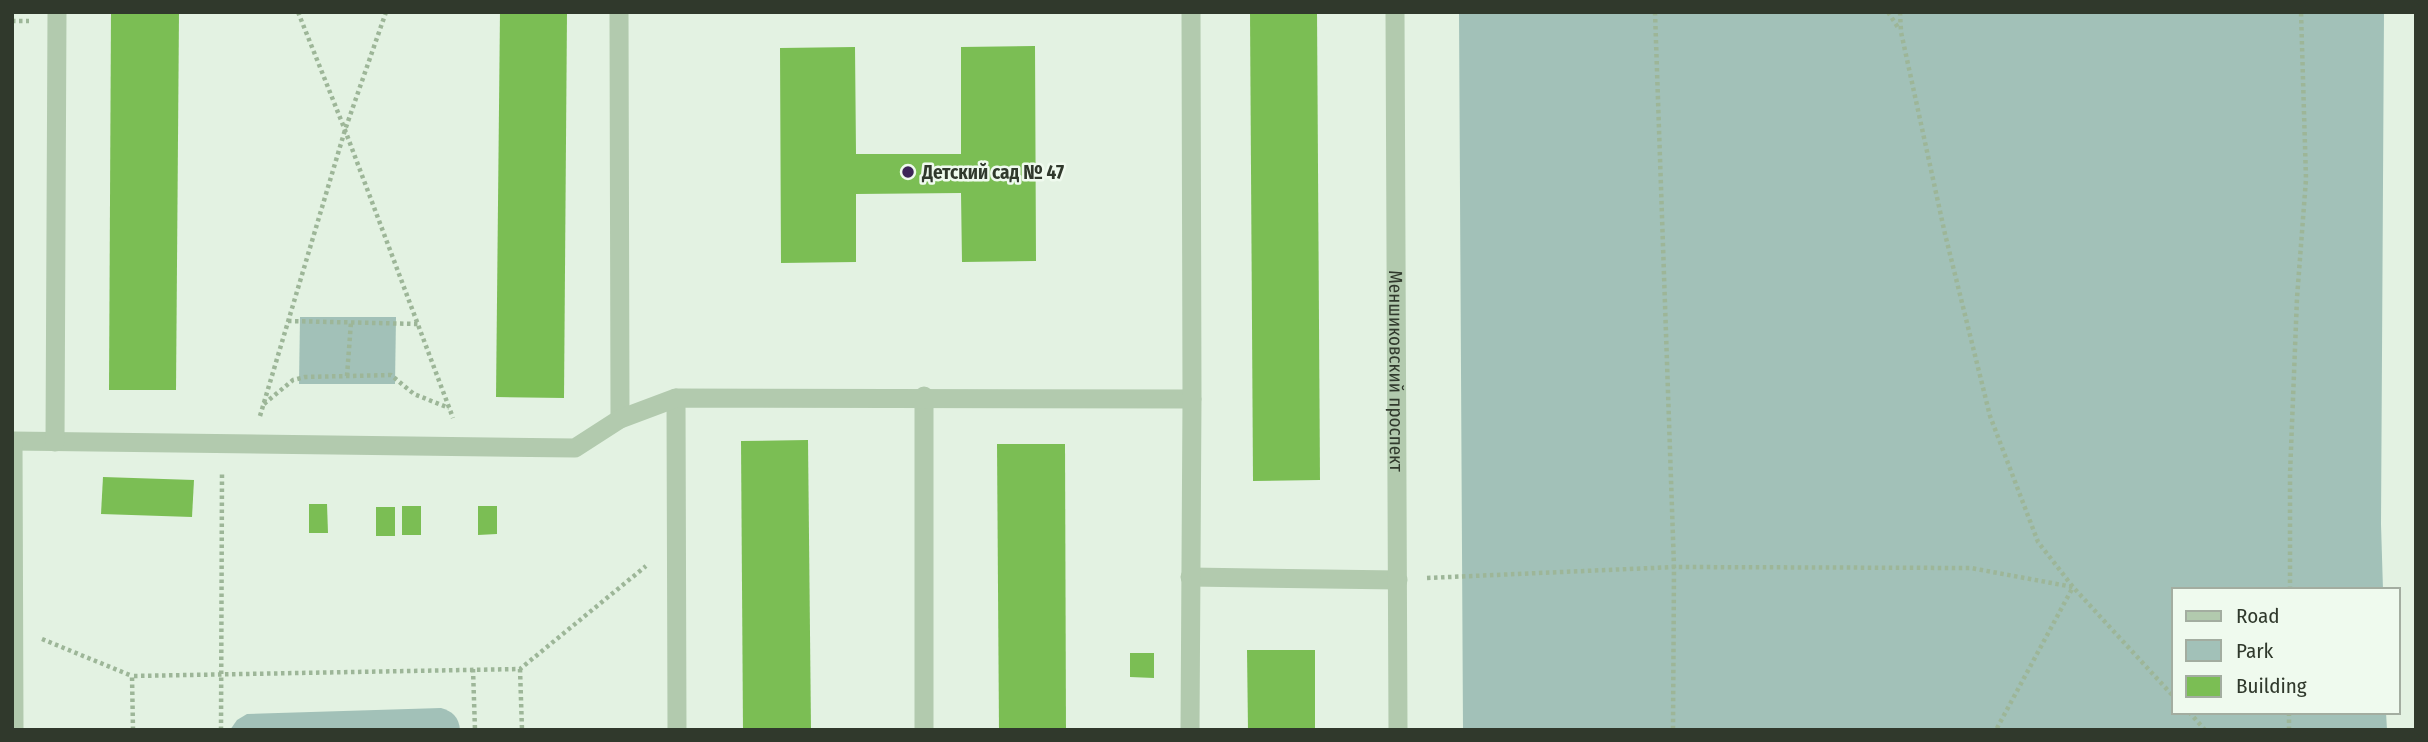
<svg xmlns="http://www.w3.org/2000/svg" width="2428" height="742" font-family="'Fira Sans Condensed',sans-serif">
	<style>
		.green { fill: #a2c1b8 }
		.building { fill: #7bbe54 }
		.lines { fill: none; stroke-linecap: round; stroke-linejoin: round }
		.path { stroke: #9db698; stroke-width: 4.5; stroke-dasharray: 3.5 3.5; stroke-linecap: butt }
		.service { stroke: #b2caae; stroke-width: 19 }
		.minor { stroke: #b2caae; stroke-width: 19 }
		.poi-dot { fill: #3c2458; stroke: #effaee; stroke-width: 2.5 }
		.labels { text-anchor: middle; stroke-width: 5; stroke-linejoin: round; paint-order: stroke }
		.poi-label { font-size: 19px; font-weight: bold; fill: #30392c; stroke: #effaee; text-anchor: start }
		.street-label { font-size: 19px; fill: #30392c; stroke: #effaee }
	</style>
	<rect width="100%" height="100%" fill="#e3f2e2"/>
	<!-- green -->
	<g class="green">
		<path d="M1459 12H2384L2381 524 2383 590H2174V712H2386L2387 730H1463Z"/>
		<path d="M300 317H396L395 384H299Z"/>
		<path d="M441 708C452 711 459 717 460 730H230L237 720 247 714Z"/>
	</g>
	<!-- building -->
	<g class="building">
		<path d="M111 12H179L176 390H109Z"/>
		<path d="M500 12H567L564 398 496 397Z"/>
		<path d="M1250 12H1317L1320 480 1253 481Z"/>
		<path d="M1035 46 1036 261 962 262 961 193 856 194V262L781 263 780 48 855 47 856 154H961V47Z"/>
		<path d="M808 440 811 730H743L741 441Z"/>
		<path d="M997 444H1065L1066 730H999Z"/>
		<path d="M103 477 194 480 192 517 101 514Z"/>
		<path d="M309 504H327L328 533H309Z"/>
		<rect x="402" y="506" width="19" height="29"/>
		<path d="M478 506H497V534L478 535Z"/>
		<rect x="376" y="507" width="19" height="29"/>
		<path d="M1247 650H1315V730H1248Z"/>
		<path d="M1130 653H1154V678L1130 677Z"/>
	</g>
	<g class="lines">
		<!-- path -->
		<g class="path">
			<path d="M298 12 345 130 453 418"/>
			<path d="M1655 12 1674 567 1673 730"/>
			<path d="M1888 12 1899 29"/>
			<path d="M1900 12 1901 32 1945 234 1990 416 2038 542 2073 587 2174 697"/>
			<path d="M12 21H29"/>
			<path d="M288 321 418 324"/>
			<path d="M347 376 351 322"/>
			<path d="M264 404 293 380 305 377 391 375 414 394 449 408"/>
			<path d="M260 416 345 130 386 12"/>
			<path d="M1427 578 1674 567 1971 568 2073 587 1996 730"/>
			<path d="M2290 590V474L2297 298 2306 179 2301 12"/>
			<path d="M42 639 132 676"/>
			<path d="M473 669 475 730"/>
			<path d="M520 669 522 730"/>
			<path d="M2189 712 2205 730"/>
			<path d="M133 730 132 676 520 669 646 566"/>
			<path d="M221 730 222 472"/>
			<path d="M2289 730V712"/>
		</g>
		<!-- service -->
		<g class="service">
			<path d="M619 12 620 419"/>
			<path d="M924 396V730"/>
			<path d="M676 398 677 730"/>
			<path d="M12 441 575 448 620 419 676 398 1192 399"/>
			<path d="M13 442 14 730"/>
			<path d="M55 442 57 12"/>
			<path d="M1190 577 1398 580"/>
			<path d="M1190 730 1192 399 1191 12"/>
		</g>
		<!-- minor -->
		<path class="minor" id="s1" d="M1395 12 1398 730"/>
	</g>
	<!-- markers -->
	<circle class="poi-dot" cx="908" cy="172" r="7"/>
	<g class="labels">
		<!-- poi labels -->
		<g class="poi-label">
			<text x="922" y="179">Детский сад № 47</text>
		</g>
		<!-- street labels -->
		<g class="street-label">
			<text dy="7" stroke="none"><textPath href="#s1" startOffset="359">Меншиковский проспект</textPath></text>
		</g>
	</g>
	<!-- border -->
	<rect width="2428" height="742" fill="none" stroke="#30392c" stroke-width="28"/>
	<!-- legend -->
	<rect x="2172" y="588" width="228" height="126" fill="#effaee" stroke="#a3ada0" stroke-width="2"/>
	<rect x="2186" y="611" width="35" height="10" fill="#b2caae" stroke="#a3ada0" stroke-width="2"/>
	<text x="2236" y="623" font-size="21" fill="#30392c">Road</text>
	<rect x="2186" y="640" width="35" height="21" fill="#a2c1b8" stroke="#a3ada0" stroke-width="2"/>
	<text x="2236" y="658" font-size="21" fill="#30392c">Park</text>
	<rect x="2186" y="676" width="35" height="21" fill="#7bbe54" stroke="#a3ada0" stroke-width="2"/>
	<text x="2236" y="693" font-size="21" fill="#30392c">Building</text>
</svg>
